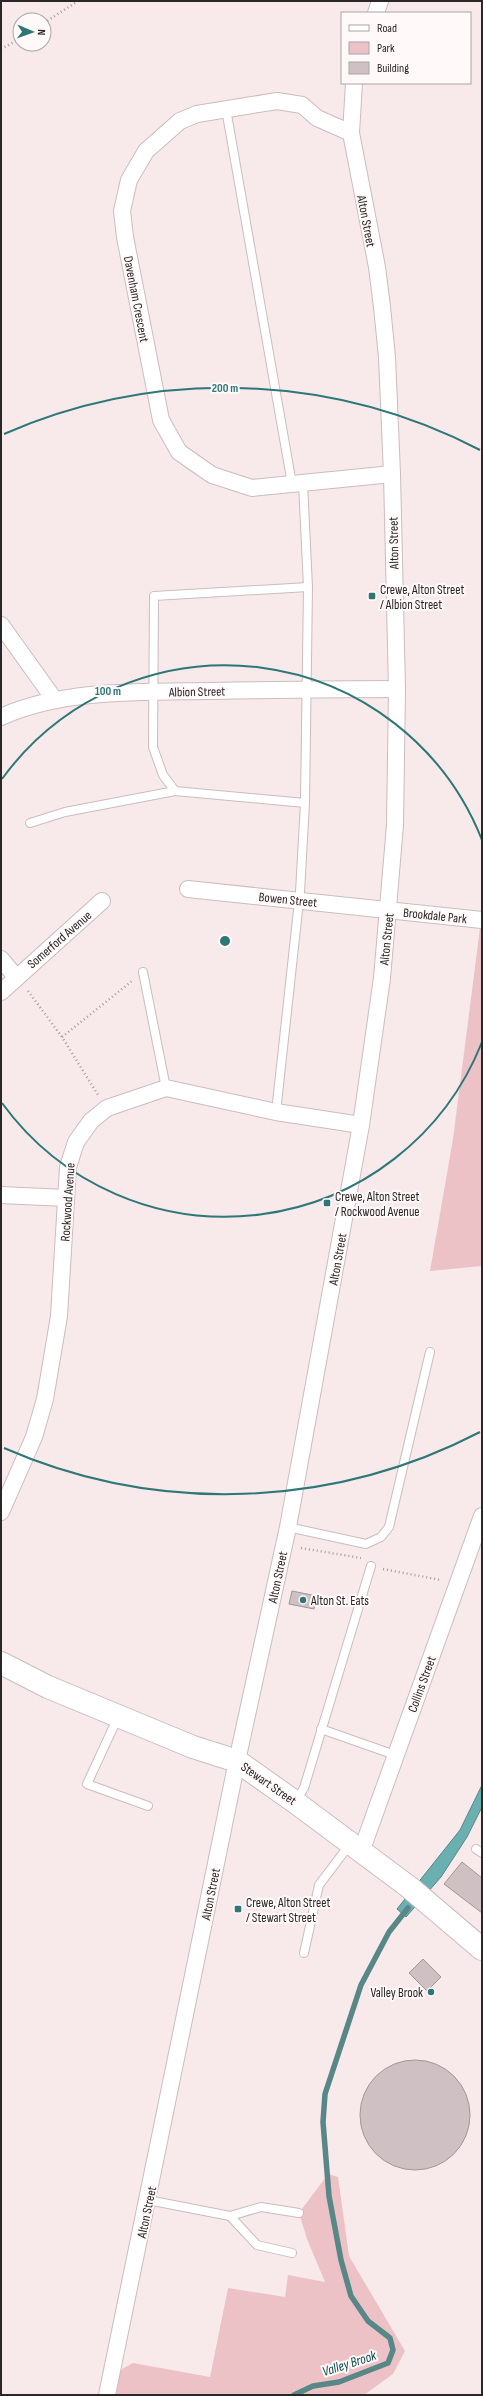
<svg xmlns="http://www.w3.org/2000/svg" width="483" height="2396" font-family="'Sofia Sans Condensed',sans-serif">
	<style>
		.green { fill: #edc2c7 }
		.water { fill: #6bb0b0; stroke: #588787 }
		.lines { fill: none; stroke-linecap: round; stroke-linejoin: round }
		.stream { stroke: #588787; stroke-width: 5.5 }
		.building { fill: #cfc1c3; stroke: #a49698 }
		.lane-casing { stroke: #cbbdbe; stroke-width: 10 }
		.street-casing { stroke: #cbbdbe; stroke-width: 18 }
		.secondary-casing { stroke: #cbbdbe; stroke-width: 24 }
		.path { stroke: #a89d9e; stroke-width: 2.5; stroke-dasharray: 1 3; stroke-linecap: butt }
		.lane { stroke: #fff; stroke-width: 8 }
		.street { stroke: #fff; stroke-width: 16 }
		.secondary { stroke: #fff; stroke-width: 22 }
		.ring { fill: none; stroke: #2d7776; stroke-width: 2 }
		.poi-dot { fill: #2d7776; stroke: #fff9fa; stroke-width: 1.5 }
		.labels { text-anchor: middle; stroke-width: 4; stroke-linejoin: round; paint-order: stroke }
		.street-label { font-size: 13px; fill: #2b2627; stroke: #fff9fa }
		.poi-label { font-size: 13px; fill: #2b2627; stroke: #fff9fa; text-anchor: start }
		.water-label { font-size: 14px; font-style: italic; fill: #0e4d4d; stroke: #fff9fa }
		.centre { fill: #2d7776; stroke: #fff9fa; stroke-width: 2 }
		.ring-label { font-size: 12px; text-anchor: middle; font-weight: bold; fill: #2d7776; stroke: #fff9fa; stroke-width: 4; stroke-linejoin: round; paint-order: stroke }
	</style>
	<rect width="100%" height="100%" fill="#f8e9eb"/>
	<!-- green -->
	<g class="green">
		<path d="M481 920 482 1266 430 1271 453 1139Z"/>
		<path d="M328 2174 338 2177 349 2256 405 2351 393 2374 364 2395H107L113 2374 133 2363 210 2377 228 2288 285 2297 288 2275 325 2282 307 2239 299 2213Z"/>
	</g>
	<!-- water -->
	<path class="water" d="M482 1785V1807L467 1837 441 1877 406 1917 397 1909 460 1830Z"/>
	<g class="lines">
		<!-- stream -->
		<path class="stream" d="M294 2395 313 2386 339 2382 388 2363 393 2350 390 2338 368 2321 351 2296 341 2260 329 2196 323 2122 325 2094 361 1985 389 1932 408 1908"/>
	</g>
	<!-- building -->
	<g class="building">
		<path d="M292 1591 317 1596 314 1609 289 1604Z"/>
		<path d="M462 1862 482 1878V1913L444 1884Z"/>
		<path d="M423 1959 441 1977 427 1991 409 1973Z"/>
		<circle cx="415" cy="2115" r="55"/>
	</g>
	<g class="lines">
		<defs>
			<g id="lane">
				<path d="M226 109 292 484"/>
				<path d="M305 803 175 791 163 775 153 747 154 596 308 587"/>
				<path d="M30 823 65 812 175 791"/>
				<path d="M143 972 166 1088"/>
				<path d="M276 1112 300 892 305 803 308 587 303 483"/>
				<path d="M288 1527 366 1544 381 1537 389 1527 430 1352"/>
				<path d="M118 1717 87 1784 148 1806"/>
				<path d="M321 1729 395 1755"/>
				<path d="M296 1801 304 1788 371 1566"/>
				<path d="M476 1849 482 1853"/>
				<path d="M304 1953 319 1885 350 1844"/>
				<path d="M148 2200 230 2216 261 2207 299 2213"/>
				<path d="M230 2216 257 2245 292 2253"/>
			</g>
			<g id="street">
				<path d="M376 13 380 1"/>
				<path d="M351 133 317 118 302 105 277 101 197 114 180 121 146 151 129 180 122 211 125 237 161 420 179 452 212 475 252 488 392 474"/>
				<path d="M1 625 54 699"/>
				<path d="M1 717C62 689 143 692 209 691 272 690 334 689 397 689"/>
				<path d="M188 889 482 920"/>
				<path d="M1 959 16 977"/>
				<path d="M1 992 102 901"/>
				<path d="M1 1195 66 1198"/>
				<path d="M1 1512 34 1437 45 1399 59 1316 68 1167 76 1142 91 1121 107 1108 166 1088 276 1112 361 1125"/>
				<path d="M361 1852 482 1516"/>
				<path d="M107 2395 237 1761 288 1527 361 1125 382 978 395 825 397 689 392 474 387 357 382 307 377 267 351 133 354 83"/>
			</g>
			<path id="secondary" d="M1 1663 48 1687 193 1747 237 1761 295 1802 409 1887 482 1949"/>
		</defs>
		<!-- lane casing -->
		<use href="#lane" class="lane-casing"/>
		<!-- street casing -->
		<use href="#street" class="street-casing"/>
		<!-- secondary casing -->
		<use href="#secondary" class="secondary-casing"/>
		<!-- path -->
		<g class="path">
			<path d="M44 23 78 1"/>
			<path d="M1 49 20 39"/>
			<path d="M28 991 62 1037 98 1095"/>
			<path d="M62 1037 132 981"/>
			<path d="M301 1548 361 1558"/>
			<path d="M383 1569 441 1580"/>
		</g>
		<!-- lane -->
		<use href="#lane" class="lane"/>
		<!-- street -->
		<use href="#street" class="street"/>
		<!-- secondary -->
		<use href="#secondary" class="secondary"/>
	</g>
	<!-- distance rings -->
	<g class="ring">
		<path d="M482 1042A276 276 0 0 1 2 1103M2 779A276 276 0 0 1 482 840"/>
		<path d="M480 1432A553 553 0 0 1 4 1448M4 434A553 553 0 0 1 480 450"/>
	</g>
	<!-- markers -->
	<g class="poi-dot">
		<rect x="368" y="592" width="8" height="8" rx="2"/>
		<rect x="323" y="1199" width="8" height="8" rx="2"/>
		<circle cx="303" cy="1600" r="4"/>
		<rect x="234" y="1905" width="8" height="8" rx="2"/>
		<circle cx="431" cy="1992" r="4"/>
	</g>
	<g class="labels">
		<!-- street labels -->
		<g class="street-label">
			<text transform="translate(367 221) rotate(79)" y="5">Alton Street</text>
			<text transform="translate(137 299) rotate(79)" y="5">Davenham Crescent</text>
			<text transform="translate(393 543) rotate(-91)" y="5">Alton Street</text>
			<text transform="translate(197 691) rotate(-1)" y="5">Albion Street</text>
			<text transform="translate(288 899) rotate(6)" y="5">Bowen Street</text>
			<text transform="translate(435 915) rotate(6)" y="5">Brookdale Park</text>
			<text transform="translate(59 939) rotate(-41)" y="5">Somerford Avenue</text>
			<text transform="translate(386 939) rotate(-84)" y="5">Alton Street</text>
			<text transform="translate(67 1202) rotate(-86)" y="5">Rockwood Avenue</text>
			<text transform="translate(337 1259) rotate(-80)" y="5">Alton Street</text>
			<text transform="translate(277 1577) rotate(-78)" y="5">Alton Street</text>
			<text transform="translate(421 1684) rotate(-70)" y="5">Collins Street</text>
			<text transform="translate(269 1783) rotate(35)" y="5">Stewart Street</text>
			<text transform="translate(210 1894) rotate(-79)" y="5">Alton Street</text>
			<text transform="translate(146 2212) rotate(-78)" y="5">Alton Street</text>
		</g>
		<!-- poi labels -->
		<g class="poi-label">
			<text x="380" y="594">Crewe, Alton Street<tspan x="380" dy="15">/ Albion Street</tspan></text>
			<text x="335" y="1201">Crewe, Alton Street<tspan x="335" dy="15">/ Rockwood Avenue</tspan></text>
			<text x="311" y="1605">Alton St. Eats</text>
			<text x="246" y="1907">Crewe, Alton Street<tspan x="246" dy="15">/ Stewart Street</tspan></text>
			<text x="423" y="1997" text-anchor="end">Valley Brook</text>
		</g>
		<!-- water labels -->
		<g class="water-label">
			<text transform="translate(349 2363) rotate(-18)" y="5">Valley Brook</text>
		</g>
	</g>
	<circle cx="225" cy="941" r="6" class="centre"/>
	<g class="ring-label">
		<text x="225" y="392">200 m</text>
		<text x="108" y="695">100 m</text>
	</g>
	<!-- border -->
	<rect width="483" height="2396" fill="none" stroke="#2b2627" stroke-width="4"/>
	<!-- legend -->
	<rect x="341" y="12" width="130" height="72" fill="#fff9fa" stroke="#aaa5a6"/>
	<rect x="349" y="25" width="20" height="6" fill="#ffffff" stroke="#aaa5a6"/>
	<text x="377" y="32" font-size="12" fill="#2b2627">Road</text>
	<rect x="349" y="42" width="20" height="12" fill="#edc2c7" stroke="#aaa5a6"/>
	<text x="377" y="52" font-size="12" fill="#2b2627">Park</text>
	<rect x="349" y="62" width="20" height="12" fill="#cfc1c3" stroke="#aaa5a6"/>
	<text x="377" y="72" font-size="12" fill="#2b2627">Building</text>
	<!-- north arrow -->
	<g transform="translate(32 32) rotate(92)"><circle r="19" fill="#fff9fa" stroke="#aaa5a6"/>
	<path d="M0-3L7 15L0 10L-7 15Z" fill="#2d7776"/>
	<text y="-6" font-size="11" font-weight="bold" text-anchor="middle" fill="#2b2627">N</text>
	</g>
</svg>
